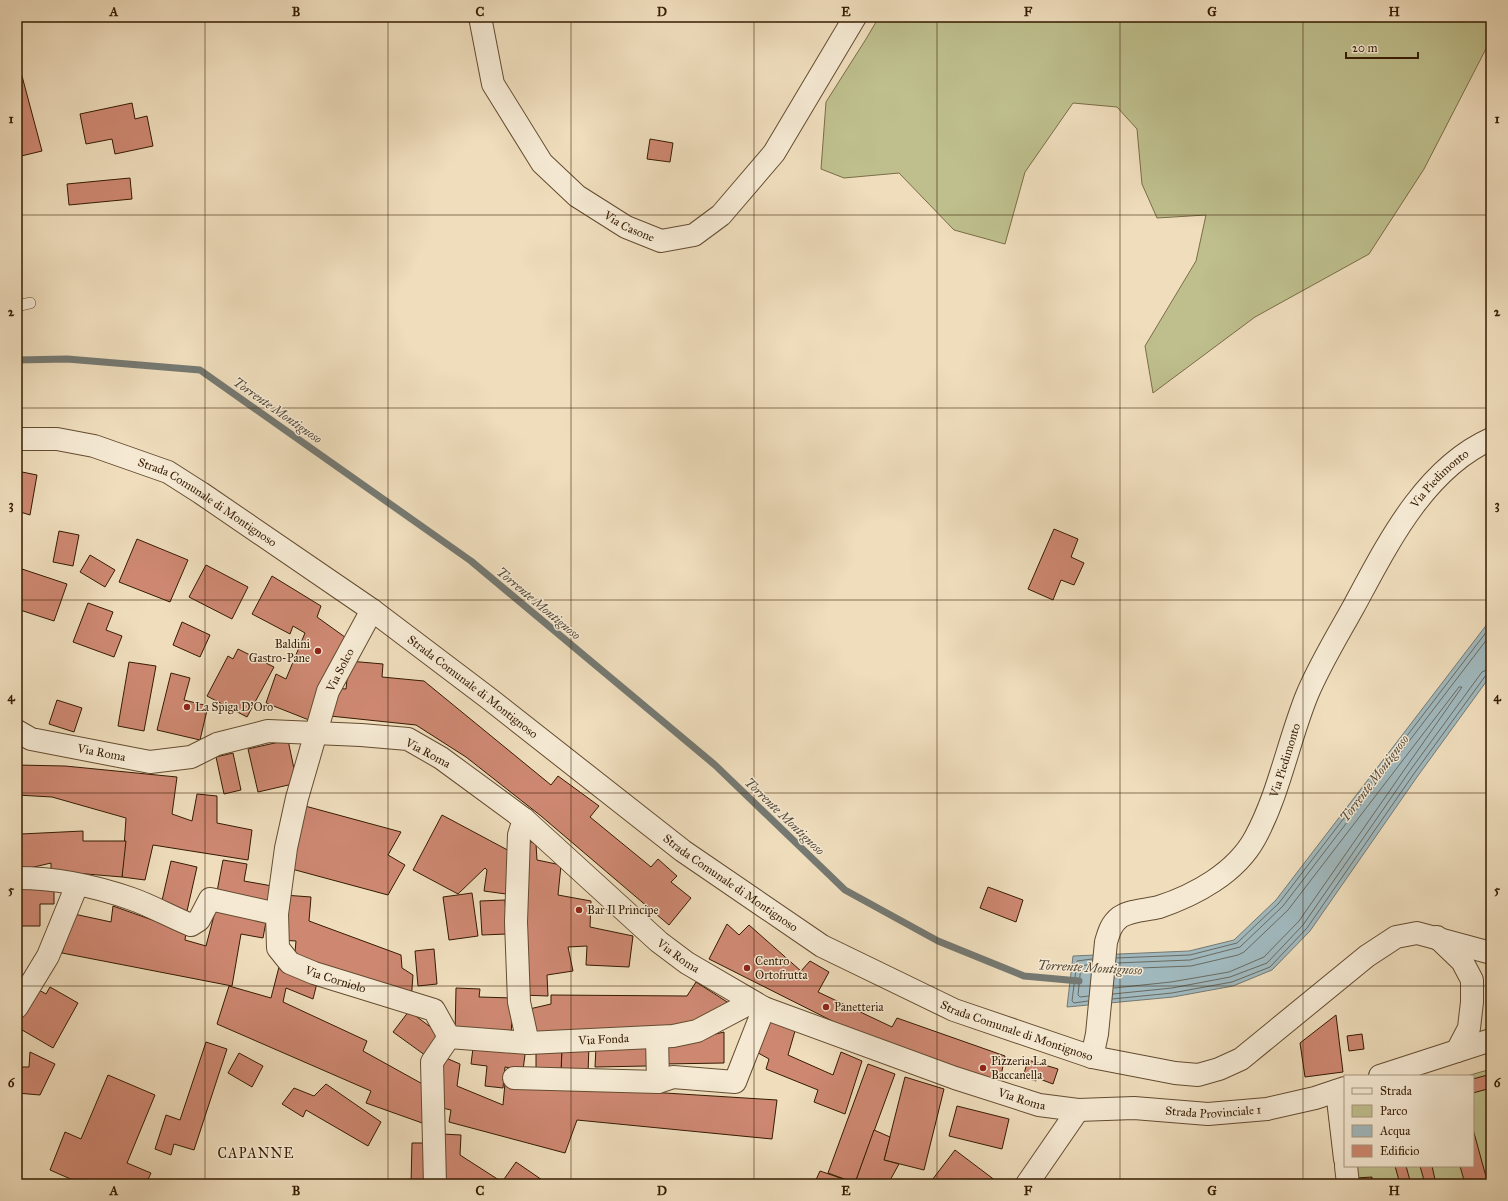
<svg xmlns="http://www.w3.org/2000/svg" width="1508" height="1201" font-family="'IM FELL Great Primer',serif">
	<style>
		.green { fill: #bebf8d; stroke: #7a6d47 }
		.water { fill: #a0b8bd; stroke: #757972 }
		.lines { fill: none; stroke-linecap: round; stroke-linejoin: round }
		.shore { stroke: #6a6a5f; stroke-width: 1 }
		.stream { stroke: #757972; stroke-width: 7 }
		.building { fill: #ce8872; stroke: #351b01 }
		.service-casing { stroke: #644c30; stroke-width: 12 }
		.minor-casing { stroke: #644c30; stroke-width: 24 }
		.tertiary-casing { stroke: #644c30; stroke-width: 24 }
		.service { stroke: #f5e9d3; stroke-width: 11 }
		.minor { stroke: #f5e9d3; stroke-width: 22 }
		.tertiary { stroke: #f5e9d3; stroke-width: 22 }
		.grid { fill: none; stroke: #351b01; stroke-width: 1; stroke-opacity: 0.55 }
		.poi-dot { fill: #8f2418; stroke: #f5e9d3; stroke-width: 1.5 }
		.labels { text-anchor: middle; stroke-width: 3; stroke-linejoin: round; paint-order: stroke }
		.street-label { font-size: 12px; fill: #351b01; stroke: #f5e9d3 }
		.poi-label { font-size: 12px; fill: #351b01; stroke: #f5e9d3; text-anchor: start }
		.water-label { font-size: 13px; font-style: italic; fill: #554a39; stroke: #f5e9d3 }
		.quarter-label { font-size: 14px; letter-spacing: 1px; fill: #351b01; stroke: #f5e9d3 }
		.neatline { fill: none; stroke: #351b01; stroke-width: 1.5 }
		.grid-label { font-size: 13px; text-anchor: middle; font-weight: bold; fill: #351b01 }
	</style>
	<rect width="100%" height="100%" fill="#efddbc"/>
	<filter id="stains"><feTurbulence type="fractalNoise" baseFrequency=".005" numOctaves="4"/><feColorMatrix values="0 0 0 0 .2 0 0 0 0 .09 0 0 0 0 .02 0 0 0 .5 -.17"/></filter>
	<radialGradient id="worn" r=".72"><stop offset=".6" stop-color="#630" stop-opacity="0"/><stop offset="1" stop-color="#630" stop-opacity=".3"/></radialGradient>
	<!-- green -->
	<g class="green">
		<path d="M879 17H1491V39L1424 169 1369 254 1255 317 1153 393 1145 346 1196 261 1206 215 1157 218 1142 184 1137 129 1117 107 1073 103 1025 172 1005 244 954 230 899 173 844 178 821 169 826 102 866 39Z"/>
		<path d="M1491 1069V1184H1354L1353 1166H1473V1076H1467Z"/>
	</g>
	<!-- water -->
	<path class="water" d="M1491 619V675L1417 777 1310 931 1272 970 1233 986 1173 997 1067 1007 1073 956 1189 951 1234 940 1276 900Z"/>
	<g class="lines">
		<!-- shore -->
		<g class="shore">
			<path d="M1116 958 1190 955 1237 943 1279 903 1491 626"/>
			<path d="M1116 963 1190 960 1240 947 1283 906 1491 634"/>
			<path d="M1114 988 1171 982 1229 972 1264 957 1299 921 1462 687H1459L1288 910 1244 952 1238 955 1191 966 1115 969"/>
			<path d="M1113 994 1172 988 1230 977 1267 963 1303 925 1409 772 1482 672 1491 668"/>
			<path d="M1089 996 1080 997 1078 995 1081 966 1092 964"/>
			<path d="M1112 999 1172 993 1232 982 1270 967 1307 928 1413 775 1486 675 1491 673"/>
			<path d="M1088 1001 1074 1003 1072 1001 1077 961 1092 959"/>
		</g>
		<!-- stream -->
		<path class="stream" d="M17 360 67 359 200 370 471 561 715 765 845 890 938 941 1024 976 1079 981"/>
	</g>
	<!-- building -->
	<g class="building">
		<path d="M22 76 42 151 17 157V78Z"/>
		<path d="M132 103 135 119 147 116 153 146 115 154 112 139 86 144 80 114Z"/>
		<path d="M650 139 673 143 670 162 647 159Z"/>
		<path d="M130 178 132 199 69 205 67 184Z"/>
		<path d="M17 471 37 475 30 515 17 511Z"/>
		<path d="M1054 529 1078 539 1071 557 1084 563 1074 585 1061 580 1053 600 1028 589Z"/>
		<path d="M59 531 79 535 73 566 53 562Z"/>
		<path d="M137 539 188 560 170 602 119 582Z"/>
		<path d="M90 555 115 570 105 587 80 572Z"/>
		<path d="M206 565 248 587 232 619 189 597Z"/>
		<path d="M22 569 67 584 54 621 17 609V584Z"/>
		<path d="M272 576 321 606 317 617 349 640 309 720 266 703 276 674 286 679 305 633 293 626 290 634 252 614Z"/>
		<path d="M88 603 113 612 106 630 122 636 114 657 73 642Z"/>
		<path d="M182 622 210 635 200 657 173 645Z"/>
		<path d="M238 649 274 667 247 717 207 696 228 656 233 659Z"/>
		<path d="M349 661 383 664 382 677 424 681 551 785 558 776 599 806 590 817 651 867 658 859 677 876 671 882 691 898 669 925 541 816 466 757 416 725 330 716 333 688 346 689Z"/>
		<path d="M129 662 156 666 144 731 118 726Z"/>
		<path d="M171 673 190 678 184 700 208 706 200 740 157 730Z"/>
		<path d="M57 700 82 708 74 732 49 724Z"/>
		<path d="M288 740 297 783 258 792 248 749Z"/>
		<path d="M233 753 241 790 224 794 216 757Z"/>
		<path d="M17 765 65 766 177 777 172 814 192 821 197 794 217 796V823L252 830 248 860 153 845 145 880 122 877 126 818 52 797 17 795Z"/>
		<path d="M305 806 401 832 388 855 405 865 388 895 288 868Z"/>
		<path d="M17 815 21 834 83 831V841H126L122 877 51 871V863L17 871Z"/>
		<path d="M442 815 515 854 506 894 484 891 487 870 485 868 458 894 413 870Z"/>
		<path d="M522 838 536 844 537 860 561 865 558 895 591 901 590 927 633 936 629 967 586 965 587 946 568 947 573 971 547 975 548 996 522 995Z"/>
		<path d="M223 860 247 864 244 881 278 887 274 907 216 897Z"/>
		<path d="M171 861 197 867 187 911 161 905Z"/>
		<path d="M17 885H54V904H40V926H17Z"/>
		<path d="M988 887 1023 900 1016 922 980 908Z"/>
		<path d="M472 893 478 936 449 940 443 897Z"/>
		<path d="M284 895 311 897 309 921 401 955 402 968 413 975 411 1002 294 963 296 941 281 940Z"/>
		<path d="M505 900 507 934 482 935 480 901Z"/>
		<path d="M217 904 267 916 263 938 241 934 232 986 62 953 74 914 111 922 113 906 186 932 185 940 206 946Z"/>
		<path d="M727 924 739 935 749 925 801 971 810 961 829 972 818 992 892 1027 897 1018 1005 1056 1000 1081 888 1049 709 959Z"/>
		<path d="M434 949 437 984 418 986 415 951Z"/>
		<path d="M280 963 318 979 313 999 286 988 283 1002 367 1041 363 1051 428 1087 425 1124 366 1103 371 1091 217 1024 229 986 271 998Z"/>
		<path d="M696 982 735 1007 671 1030 531 1035 525 1010 551 1004V995L687 996Z"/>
		<path d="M50 987 78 1003 53 1048 17 1027V1024L37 989 46 994Z"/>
		<path d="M456 988 480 989 479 997 513 998 511 1036 455 1035Z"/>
		<path d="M409 1011 444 1037 429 1058 393 1032Z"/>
		<path d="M761 1015 795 1031 788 1055 833 1075 841 1052 862 1061 845 1114 814 1102 818 1090 766 1069 769 1059 751 1049Z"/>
		<path d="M1336 1015 1343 1072 1305 1077 1300 1043Z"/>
		<path d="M724 1032V1063L663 1064 662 1047Z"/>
		<path d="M1362 1034 1364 1049 1349 1051 1347 1036Z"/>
		<path d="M474 1040 526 1047 523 1070 505 1067 503 1088 485 1086 487 1066 471 1064Z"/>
		<path d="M206 1042 227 1049 194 1150 174 1144 171 1155 155 1149 166 1115 180 1120Z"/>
		<path d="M589 1045 588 1073 561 1072 562 1047Z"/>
		<path d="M562 1047 561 1072 536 1071V1049Z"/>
		<path d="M596 1047 644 1048 654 1049 647 1066 595 1067Z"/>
		<path d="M30 1052 55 1064 40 1095 17 1093V1067H29Z"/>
		<path d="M239 1053 263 1066 252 1087 228 1073Z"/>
		<path d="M439 1055 460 1064 457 1086 503 1105 505 1083 777 1100 772 1139 577 1120 565 1153 449 1122 451 1110 438 1107Z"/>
		<path d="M1028 1060 1058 1069 1053 1084 1037 1078 1036 1081 1023 1077Z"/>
		<path d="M868 1064 895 1074 855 1183 828 1173Z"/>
		<path d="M1491 1074V1088L1473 1093V1079Z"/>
		<path d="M108 1075 155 1095 127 1163 151 1173 146 1184H82L50 1170 65 1132 81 1139Z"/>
		<path d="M905 1077 944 1089 924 1170 884 1160Z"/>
		<path d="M326 1084 381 1122 368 1146 306 1110 303 1117 282 1104 294 1088 314 1096Z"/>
		<path d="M957 1106 1009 1119 1002 1149 949 1136Z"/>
		<path d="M1473 1129 1488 1184H1465L1460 1166H1473Z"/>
		<path d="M874 1130 890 1137 884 1160 899 1164 888 1184H814L820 1171 855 1183Z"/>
		<path d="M442 1134 461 1135 460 1155 502 1182 516 1162 545 1182 544 1184H456L441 1177Z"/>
		<path d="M412 1143H431V1184H411Z"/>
		<path d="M955 1150 1000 1184H929Z"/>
		<path d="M1395 1166H1406L1411 1184H1400Z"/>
		<path d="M1420 1166H1432L1436 1184H1425Z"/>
		<path d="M1372 1177V1184H1356V1178Z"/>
	</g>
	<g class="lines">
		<defs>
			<path id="service" d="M17 306 30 303"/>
			<g id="minor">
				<path id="s1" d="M480 17 493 84 542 163 577 196 626 227 661 241 694 235 721 215 774 153 855 17"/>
				<path id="s2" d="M372 610 328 691 297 798 286 848 277 914 278 948 290 963 314 973 434 1010 449 1037"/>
				<path id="s3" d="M17 731 31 739 150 762 191 757 217 744 268 731 361 735 408 739 441 758 524 819 659 942 687 963 764 1008 955 1078 1039 1105 1078 1110 1134 1108 1208 1114 1267 1109 1315 1098 1345 1088"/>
				<path d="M524 819 519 835 516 922 519 1002 528 1043"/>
				<path d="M17 878C55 878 95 886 132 899 152 906 171 917 191 925L199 920 210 899 277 914"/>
				<path d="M1437 937 1462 961 1472 980V1002L1469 1028 1457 1051"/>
				<path d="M17 1007 48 956 77 885"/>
				<path id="s4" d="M449 1037 528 1043 673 1036 697 1031 752 1002"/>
				<path d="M657 1038 658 1082"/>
				<path id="s5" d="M1092 1057 1097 1034 1106 942C1109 932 1111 924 1120 917 1131 910 1147 910 1159 907 1195 895 1236 873 1255 838 1279 794 1288 742 1307 695 1320 664 1338 635 1354 606 1387 545 1424 469 1491 439"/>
				<path d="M1380 1076 1491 1040"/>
				<path d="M514 1078 658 1082 673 1077 735 1082 764 1008"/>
				<path d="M1337 1091 1345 1159"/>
				<path d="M1346 1166 1348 1184"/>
				<path d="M435 1184 432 1062 449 1037"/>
				<path d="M1027 1184 1078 1110"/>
			</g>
			<g id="tertiary">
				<path id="s6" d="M17 439H57L94 446 168 472 201 493 372 610 487 697 683 851 822 946 954 1010 1092 1057 1175 1073 1198 1075 1219 1069 1241 1059 1367 956 1396 937 1417 933 1491 953"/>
			</g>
		</defs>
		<!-- service casing -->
		<use href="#service" class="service-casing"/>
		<!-- minor casing -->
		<use href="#minor" class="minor-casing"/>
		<!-- tertiary casing -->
		<use href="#tertiary" class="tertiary-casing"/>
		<!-- service -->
		<use href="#service" class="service"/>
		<!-- minor -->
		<use href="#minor" class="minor"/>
		<!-- tertiary -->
		<use href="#tertiary" class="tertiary"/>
	</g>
	<!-- grid -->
	<path class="grid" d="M205 17V1184M388 17V1184M571 17V1184M754 17V1184M937 17V1184M1120 17V1184M1303 17V1184M17 215H1491M17 408H1491M17 600H1491M17 793H1491M17 986H1491"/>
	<!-- markers -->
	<g class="poi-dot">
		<circle cx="318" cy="651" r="4"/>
		<circle cx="187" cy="707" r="4"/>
		<circle cx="579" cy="910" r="4"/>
		<circle cx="747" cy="968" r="4"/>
		<circle cx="826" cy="1007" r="4"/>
		<circle cx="983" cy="1068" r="4"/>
	</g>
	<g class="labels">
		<!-- street labels -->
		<g class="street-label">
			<text dy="4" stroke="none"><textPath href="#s1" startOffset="270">Via Casone</textPath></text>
			<text dy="4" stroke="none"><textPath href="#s5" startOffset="714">Via Piedimonto</textPath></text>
			<text dy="4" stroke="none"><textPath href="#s6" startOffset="205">Strada Comunale di Montignoso</textPath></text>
			<text transform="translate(340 670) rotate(-63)" y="4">Via Solco</text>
			<text dy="4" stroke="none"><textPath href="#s6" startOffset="529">Strada Comunale di Montignoso</textPath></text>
			<text dy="4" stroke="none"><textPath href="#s3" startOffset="88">Via Roma</textPath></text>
			<text transform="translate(428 753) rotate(28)" y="4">Via Roma</text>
			<text dy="4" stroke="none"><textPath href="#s5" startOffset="390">Via Piedimonto</textPath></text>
			<text dy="4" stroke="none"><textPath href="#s6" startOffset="853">Strada Comunale di Montignoso</textPath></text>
			<text dy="4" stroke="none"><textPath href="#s3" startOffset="748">Via Roma</textPath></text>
			<text dy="4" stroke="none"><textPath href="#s2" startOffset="423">Via Corniolo</textPath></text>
			<text dy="4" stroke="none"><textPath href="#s6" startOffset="1177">Strada Comunale di Montignoso</textPath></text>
			<text dy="4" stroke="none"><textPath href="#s4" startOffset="155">Via Fonda</textPath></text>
			<text dy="4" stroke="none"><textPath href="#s3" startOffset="1122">Via Roma</textPath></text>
			<text dy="4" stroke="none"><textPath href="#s3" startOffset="1315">Strada Provinciale 1</textPath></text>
		</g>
		<!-- poi labels -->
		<g class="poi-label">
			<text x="310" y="648" text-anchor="end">Baldini<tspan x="310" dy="14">Gastro-Pane</tspan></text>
			<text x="195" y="711">La Spiga D'Oro</text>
			<text x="587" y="914">Bar Il Principe</text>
			<text x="755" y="965">Centro<tspan x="755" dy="14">Ortofrutta</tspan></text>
			<text x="834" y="1011">Panetteria</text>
			<text x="991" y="1065">Pizzeria La<tspan x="991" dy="14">Baccanella</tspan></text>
		</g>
		<!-- water labels -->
		<g class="water-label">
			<text transform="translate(278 410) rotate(35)" y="5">Torrente Montignoso</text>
			<text transform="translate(539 603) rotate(40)" y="5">Torrente Montignoso</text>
			<text transform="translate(1374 778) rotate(-53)" y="5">Torrente Montignoso</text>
			<text transform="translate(785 816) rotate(44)" y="5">Torrente Montignoso</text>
			<text transform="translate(1090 967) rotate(3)" y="5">Torrente Montignoso</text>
		</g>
		<!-- quarter labels -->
		<g class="quarter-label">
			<text x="256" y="1158">CAPANNE</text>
		</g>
	</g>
	<!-- margin -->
	<rect width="1508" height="1201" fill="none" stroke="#efddbc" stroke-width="44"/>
	<!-- legend -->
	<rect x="1344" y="1075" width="130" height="92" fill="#f5e9d3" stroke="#a8977f"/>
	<rect x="1352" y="1088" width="20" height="6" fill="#f5e9d3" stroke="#a8977f"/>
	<text x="1380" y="1095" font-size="12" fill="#351b01">Strada</text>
	<rect x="1352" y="1105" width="20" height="12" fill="#bebf8d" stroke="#a8977f"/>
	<text x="1380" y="1115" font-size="12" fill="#351b01">Parco</text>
	<rect x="1352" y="1125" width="20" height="12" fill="#a0b8bd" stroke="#a8977f"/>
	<text x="1380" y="1135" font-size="12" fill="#351b01">Acqua</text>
	<rect x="1352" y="1145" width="20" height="12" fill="#ce8872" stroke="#a8977f"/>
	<text x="1380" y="1155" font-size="12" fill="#351b01">Edificio</text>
	<!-- scale -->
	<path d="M1346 52v6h72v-6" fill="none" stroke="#351b01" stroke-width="2"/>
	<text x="1352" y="52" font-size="12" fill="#351b01" stroke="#f5e9d3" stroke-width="3" paint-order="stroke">20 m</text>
	<rect x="22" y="22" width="1464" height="1157" class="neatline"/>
	<g class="grid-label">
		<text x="114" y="16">A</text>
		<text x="296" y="16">B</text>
		<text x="480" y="16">C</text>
		<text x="662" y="16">D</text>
		<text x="846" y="16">E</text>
		<text x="1028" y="16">F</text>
		<text x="1212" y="16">G</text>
		<text x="1394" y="16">H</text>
		<text x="11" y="123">1</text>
		<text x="1497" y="123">1</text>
		<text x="11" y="316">2</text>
		<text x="1497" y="316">2</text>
		<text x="11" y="509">3</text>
		<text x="1497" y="509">3</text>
		<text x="11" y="701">4</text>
		<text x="1497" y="701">4</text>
		<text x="11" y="894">5</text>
		<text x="1497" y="894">5</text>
		<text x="11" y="1087">6</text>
		<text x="1497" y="1087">6</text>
		<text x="114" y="1195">A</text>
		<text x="296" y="1195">B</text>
		<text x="480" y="1195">C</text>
		<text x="662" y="1195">D</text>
		<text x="846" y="1195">E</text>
		<text x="1028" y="1195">F</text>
		<text x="1212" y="1195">G</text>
		<text x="1394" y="1195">H</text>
	</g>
	<rect width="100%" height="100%" filter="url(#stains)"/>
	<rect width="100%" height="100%" fill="url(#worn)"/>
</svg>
